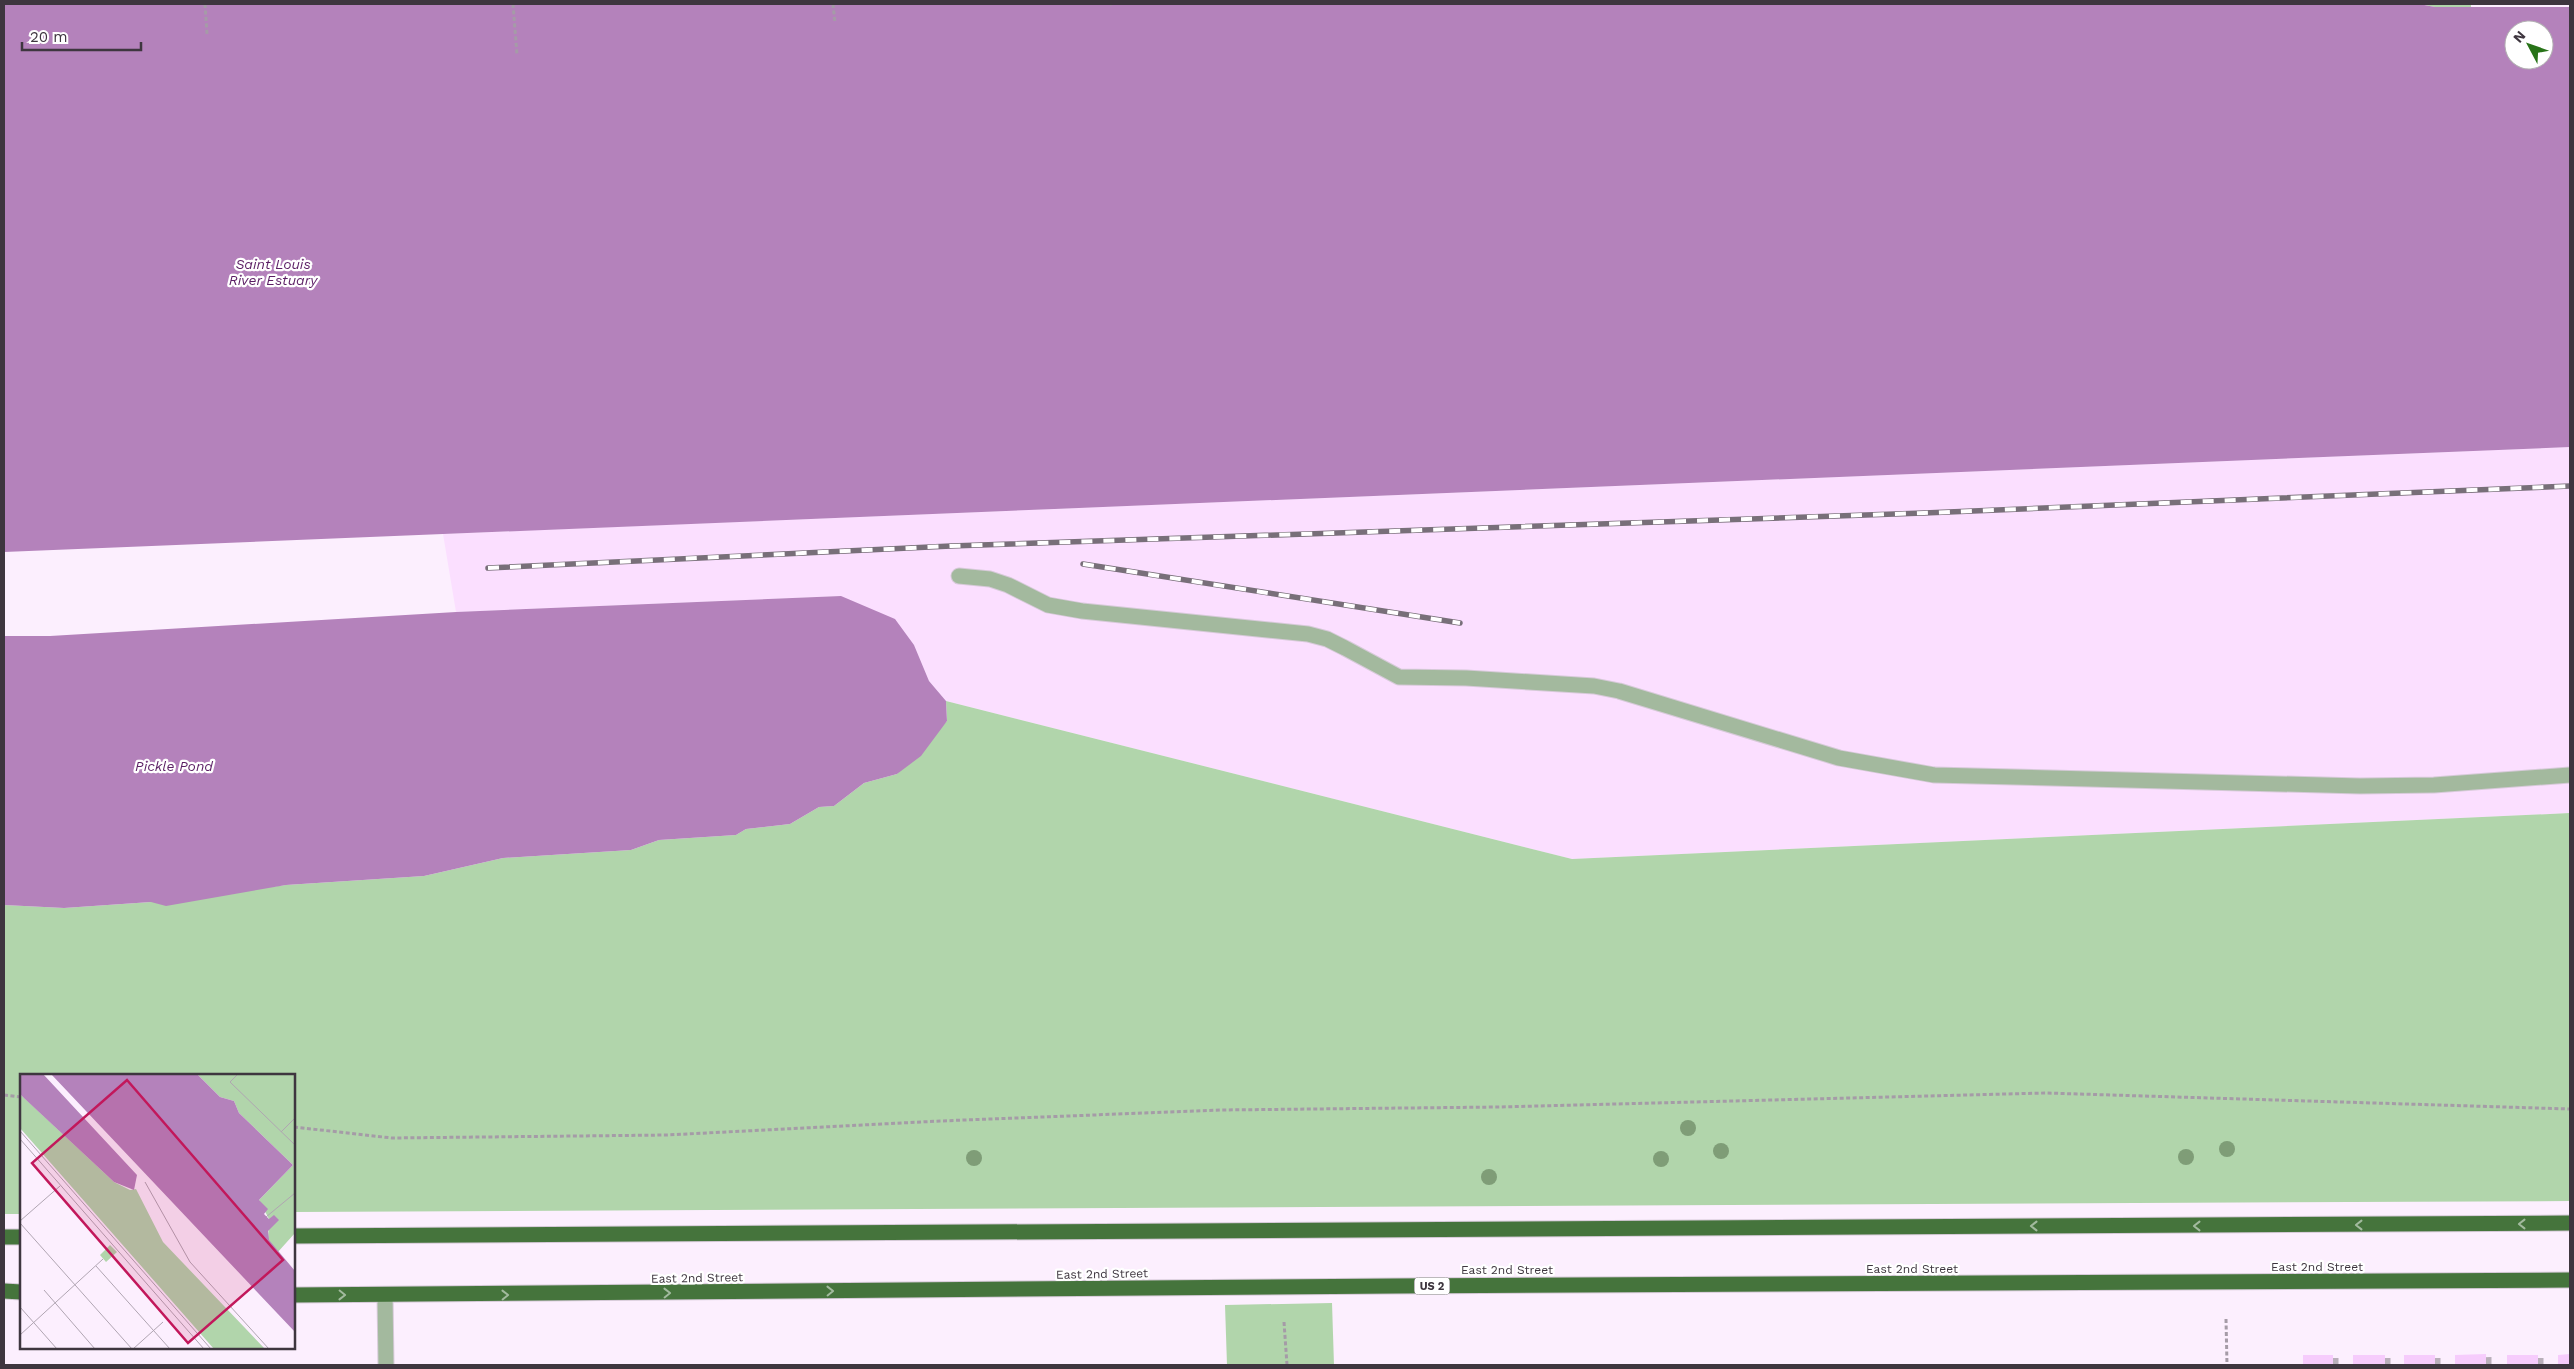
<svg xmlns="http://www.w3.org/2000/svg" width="2574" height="1369" font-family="'Work Sans',sans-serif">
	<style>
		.built { fill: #fbdfff }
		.green { fill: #b1d5ab }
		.water { fill: #b482bb; fill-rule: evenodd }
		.building { fill: #f6ccfc; filter: url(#shadow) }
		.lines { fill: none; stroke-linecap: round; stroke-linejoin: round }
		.lane-casing { stroke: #d6cad8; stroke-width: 17 }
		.street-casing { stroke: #d6cad8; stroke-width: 17 }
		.highway-casing { stroke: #d6cad8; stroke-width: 17 }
		.path { stroke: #a59ba7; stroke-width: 3; stroke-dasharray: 4 2.5; stroke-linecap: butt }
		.lane { stroke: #a3b99e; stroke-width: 15 }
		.street { stroke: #a3b99e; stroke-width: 15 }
		.highway { stroke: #45743c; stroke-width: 15 }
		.rail-casing { stroke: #786f79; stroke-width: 5.5 }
		.rail { stroke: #fff; stroke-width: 4; stroke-dasharray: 11; stroke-linecap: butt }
		.tree { fill: #7f9d77 }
		.oneway { stroke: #a2ba9e }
		.labels { text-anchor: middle; stroke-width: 4.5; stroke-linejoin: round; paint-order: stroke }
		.shield { fill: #fff; stroke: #787279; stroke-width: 1 }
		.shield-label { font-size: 11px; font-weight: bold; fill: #3e363f }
		.street-label { font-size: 12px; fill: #3e363f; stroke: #fff }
		.water-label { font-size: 14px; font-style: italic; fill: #5b1e64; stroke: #fff }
		.inset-road { fill: none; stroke: #b0a5b2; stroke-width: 1 }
		.view { fill: #c2185b; fill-opacity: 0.15; stroke: #c2185b; stroke-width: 2.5 }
		.inset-edge { fill: none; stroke: #3e363f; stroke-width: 2.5 }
	</style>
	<defs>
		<filter id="shadow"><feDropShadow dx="5.5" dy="3" stdDeviation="0" flood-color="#0004"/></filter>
	</defs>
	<rect width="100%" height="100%" fill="#fceffe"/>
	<!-- built -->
	<path class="built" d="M2570 447V813L1572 859 946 701 929 681 914 645 841 596 456 612 443 534Z"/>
	<!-- green -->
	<g class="green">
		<path d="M2419 4H2471V7H2435Z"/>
		<path d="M946 701 1572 859 2570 813V1201L294 1212V1075H21V1214H4V905L64 908 151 902 286 885 424 876 503 858 631 850 659 840 736 835 746 829 790 824 819 807 834 806 864 783 897 774 947 721Z"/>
		<path d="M1332 1303 1334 1365H1227L1225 1305Z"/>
	</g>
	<!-- water -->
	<g class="water">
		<path d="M4 4H2419L2435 7H2570V447L4 552ZM2514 30H2544V60H2514Z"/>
		<path d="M841 596 895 619 914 645 929 681 946 701 947 721 921 756 897 774 864 783 834 806 819 807 790 824 746 829 736 835 659 840 631 850 503 858 424 876 286 885 166 906 151 902 64 908 4 905V636H50L456 612Z"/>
	</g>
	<!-- building -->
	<g class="building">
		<path d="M2486 1354V1365H2455V1355Z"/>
		<path d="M2570 1354V1365H2558V1355Z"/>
		<rect x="2303" y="1355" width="30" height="10"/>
		<rect x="2353" y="1355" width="32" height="10"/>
		<rect x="2404" y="1355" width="31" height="10"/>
		<rect x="2507" y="1355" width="31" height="10"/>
	</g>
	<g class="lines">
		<defs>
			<path id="lane" d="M959 576 990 579 1008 585 1048 605 1082 611 1308 634 1327 639 1345 648 1399 677 1466 678 1594 686 1619 691 1839 758 1934 775 2360 786 2434 785 2570 775"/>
			<path id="street" d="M385 1296 386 1365"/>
			<g id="highway">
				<path d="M294 1236 2570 1223"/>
				<path d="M4 1237H21"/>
				<path d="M4 1291 21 1292"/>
				<path d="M294 1295 1395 1286 2570 1280"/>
			</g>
		</defs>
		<!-- lane casing -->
		<use href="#lane" class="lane-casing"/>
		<!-- street casing -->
		<use href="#street" class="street-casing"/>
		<!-- highway casing -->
		<use href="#highway" class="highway-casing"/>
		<!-- path -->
		<g class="path">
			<path d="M205 4 207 34"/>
			<path d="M513 4 517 55"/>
			<path d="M833 4 835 23"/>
			<path d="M1111 4 1112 5"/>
			<path d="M4 1095 21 1097"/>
			<path d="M294 1127 392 1138 667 1135 940 1121 1221 1110 1499 1107 2046 1093 2570 1109"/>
			<path d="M2226 1319 2227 1365"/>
			<path d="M1284 1322 1287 1365"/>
		</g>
		<!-- lane -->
		<use href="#lane" class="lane"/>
		<!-- street -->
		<use href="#street" class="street"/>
		<!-- highway -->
		<use href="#highway" class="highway"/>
		<defs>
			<g id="rail">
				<path d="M1083 564 1460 623"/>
				<path d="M488 568 951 546 1924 513 2570 486"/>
			</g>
		</defs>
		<!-- rail casing -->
		<use href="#rail" class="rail-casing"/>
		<!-- rail -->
		<use href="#rail" class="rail"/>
	</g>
	<!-- trees -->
	<g class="tree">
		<circle cx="1688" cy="1128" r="8"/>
		<circle cx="2227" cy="1149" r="8"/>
		<circle cx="1721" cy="1151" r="8"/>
		<circle cx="2186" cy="1157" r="8"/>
		<circle cx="974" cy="1158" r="8"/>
		<circle cx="1661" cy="1159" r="8"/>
		<circle cx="1489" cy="1177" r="8"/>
	</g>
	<!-- one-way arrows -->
	<defs><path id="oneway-chevron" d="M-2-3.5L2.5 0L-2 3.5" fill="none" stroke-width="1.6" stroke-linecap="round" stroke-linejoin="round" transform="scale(1.25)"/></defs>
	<g class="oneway">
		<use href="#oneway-chevron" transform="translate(2522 1224) rotate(180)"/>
		<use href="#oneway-chevron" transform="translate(2359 1225) rotate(180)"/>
		<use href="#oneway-chevron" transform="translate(2034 1226) rotate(180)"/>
		<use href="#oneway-chevron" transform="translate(2197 1226) rotate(180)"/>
		<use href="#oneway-chevron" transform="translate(830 1291) rotate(-1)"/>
		<use href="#oneway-chevron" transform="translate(667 1293) rotate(-1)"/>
		<use href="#oneway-chevron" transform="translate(342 1295) rotate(1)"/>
		<use href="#oneway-chevron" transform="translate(505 1295) rotate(-1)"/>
	</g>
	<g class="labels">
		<!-- shield labels -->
		<rect class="shield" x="1414.5" y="1277.5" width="35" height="17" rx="4"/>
		<g class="shield-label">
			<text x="1432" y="1290">US 2</text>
		</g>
		<!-- street labels -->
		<g class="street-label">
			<text x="2317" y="1271">East 2nd Street</text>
			<text x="1912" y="1273">East 2nd Street</text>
			<text x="1507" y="1274">East 2nd Street</text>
			<text transform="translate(1102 1274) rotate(-1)" y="4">East 2nd Street</text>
			<text transform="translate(697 1278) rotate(-1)" y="4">East 2nd Street</text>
		</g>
		<!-- water labels -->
		<g class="water-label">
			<text x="273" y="269">Saint Louis<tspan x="273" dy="16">River Estuary</tspan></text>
			<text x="174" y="771">Pickle Pond</text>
		</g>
	</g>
	<!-- overview -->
	<g transform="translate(20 1074)">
		<rect width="275" height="275" fill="#fceffe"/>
		<path d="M177 0H275V159L257 179 248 166 249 145 239 126 273 91 219 39 214 27 200 23ZM0 20 94 108 110 116 116 115 143 168 245 275H194L0 54ZM90 171 97 178 86 188 80 181Z" fill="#b1d5ab"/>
		<path d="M0 0H23L117 101 114 116 94 108 5 25 0 20ZM31 0H177L200 23 214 27 219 39 273 91 239 126 248 135 244 140 249 145 254 141 259 146 248 157 249 166 275 197V258Z" fill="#b482bb"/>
		<path class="inset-road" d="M218 0 210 8 275 71M0 57 191 275M261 58 275 44M0 65 184 275M125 108 170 188 249 275M246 143 275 119M0 147 40 112M0 149 112 275M76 192 150 275M24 216 75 275M0 233 37 275M0 261 83 185M113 275 143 248"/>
		<path class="view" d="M107 6 263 186 168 269 12 89Z"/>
		<rect width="275" height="275" class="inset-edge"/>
	</g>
	<!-- border -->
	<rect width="2574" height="1369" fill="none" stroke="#3e363f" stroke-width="10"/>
	<!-- north arrow -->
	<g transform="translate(2529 45) rotate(311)"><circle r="24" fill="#ffffff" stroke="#b2afb2"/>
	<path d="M0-4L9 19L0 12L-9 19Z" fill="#287318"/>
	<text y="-8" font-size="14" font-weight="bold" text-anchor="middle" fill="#3e363f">N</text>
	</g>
	<!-- scale -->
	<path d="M22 42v8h119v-8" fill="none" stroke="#3e363f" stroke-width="2.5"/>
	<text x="30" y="42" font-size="15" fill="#3e363f" stroke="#ffffff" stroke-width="4" paint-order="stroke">20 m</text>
</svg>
